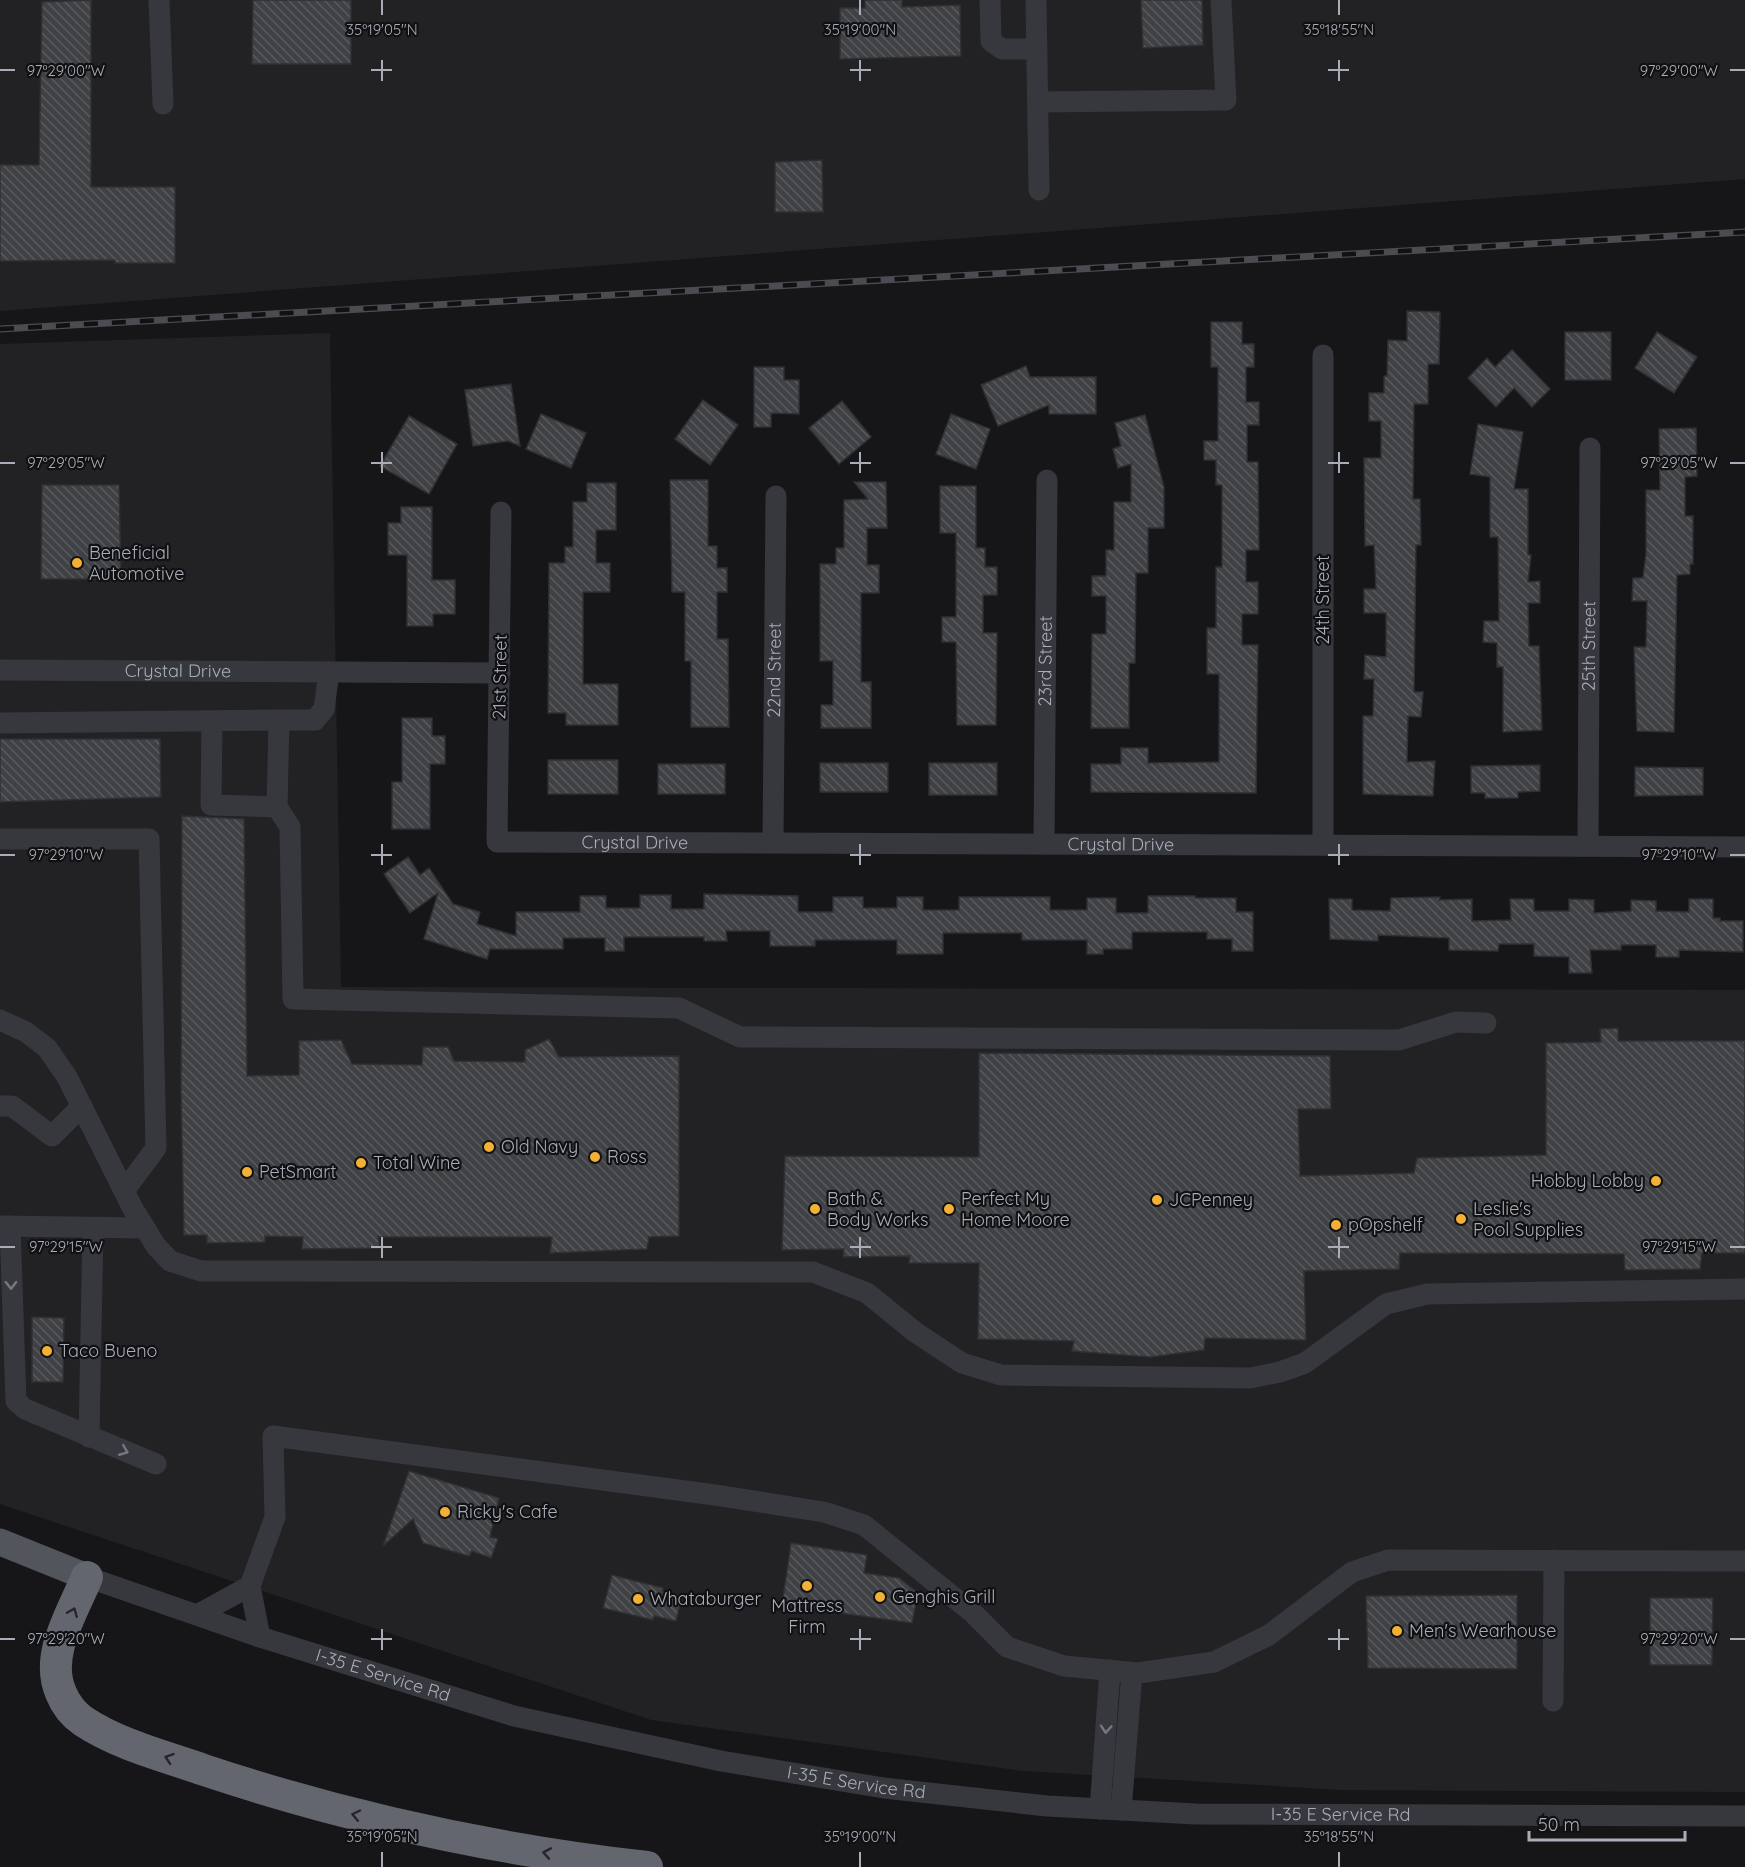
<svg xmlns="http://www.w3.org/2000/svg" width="1745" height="1867" font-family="Quicksand,sans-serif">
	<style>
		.built { fill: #222225 }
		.building { fill: url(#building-back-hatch); stroke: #303034; stroke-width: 1.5 }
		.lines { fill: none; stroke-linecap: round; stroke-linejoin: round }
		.minor { stroke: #37383d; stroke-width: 21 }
		.major { stroke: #53555c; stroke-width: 27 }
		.highway { stroke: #63666e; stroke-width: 32 }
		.rail-casing { stroke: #4a4c52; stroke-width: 7 }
		.rail { stroke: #111113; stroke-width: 4.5; stroke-dasharray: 14; stroke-linecap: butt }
		.oneway { stroke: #757881 }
		.oneway2 { stroke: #26262a }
		.ticks { fill: none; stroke: #a8adb8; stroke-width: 2 }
		.poi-dot { fill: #f2b134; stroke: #111113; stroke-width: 2 }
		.labels { text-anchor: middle; stroke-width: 4.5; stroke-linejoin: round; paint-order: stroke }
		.poi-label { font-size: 18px; fill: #a8adb8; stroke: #111113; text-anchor: start }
		.street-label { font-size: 18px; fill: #a8adb8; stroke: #111113 }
		.ticks-label { font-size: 15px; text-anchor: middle; fill: #a8adb8; stroke: #111113; stroke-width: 4.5; stroke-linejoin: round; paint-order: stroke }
	</style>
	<defs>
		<pattern id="building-back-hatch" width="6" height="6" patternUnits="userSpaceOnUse" patternTransform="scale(1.5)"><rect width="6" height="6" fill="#404145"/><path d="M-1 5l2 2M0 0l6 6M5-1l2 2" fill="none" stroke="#595a5e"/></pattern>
	</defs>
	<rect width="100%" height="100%" fill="#161618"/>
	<!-- built -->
	<g class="built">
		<path d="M0 0H1745V179L0 311Z"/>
		<path d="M330 333 341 987 1745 990V1792L1341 1790 1024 1771 651 1720 0 1504V344Z"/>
	</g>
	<!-- building -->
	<g class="building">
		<path d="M91 0V187H175V263H115V260L0 261V165H39L42 2Z"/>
		<path d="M253 0H351V64H252Z"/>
		<path d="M865 0H902V7L960 5 961 56 840 59V8H865Z"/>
		<path d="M1141 0H1202L1203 45 1143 48Z"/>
		<path d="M822 160 823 212H775V162Z"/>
		<path d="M1407 311 1440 312 1439 364H1428V404H1414L1413 499H1420L1421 545H1416L1414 692H1423L1421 717 1408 716 1407 762 1435 761 1433 796 1363 794V716H1373L1374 679H1364L1365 655 1386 657V613H1364V589H1376L1374 545 1365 546 1364 458H1381V421H1369V393H1384V376H1387L1388 340 1407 341Z"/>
		<path d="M1211 322H1242V344H1254V367H1246V402H1259V425H1247V462H1258L1259 550H1246V582H1258V614H1242V645H1258L1256 793 1091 792V764H1121V748H1148V763L1219 762V674H1207V628H1216V567H1222V485H1216V460H1204V441H1218V367H1211Z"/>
		<rect x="1565" y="332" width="46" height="48"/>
		<path d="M1657 332 1697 357 1674 393 1635 368Z"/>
		<path d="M1512 350 1550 389 1532 407 1514 388 1496 407 1468 378 1487 358 1495 367Z"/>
		<path d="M1026 366 1030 377H1096V414H1049V405L998 426 981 385Z"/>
		<path d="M754 367H784V380H799V414L771 413V427H754Z"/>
		<path d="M511 384 520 446 508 441 473 446 465 390Z"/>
		<path d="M703 400 738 425 710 465 675 439Z"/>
		<path d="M842 401 871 437 839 464 809 428Z"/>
		<path d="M541 414 586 433 571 468 526 449Z"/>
		<path d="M951 414 990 429 976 469 936 454Z"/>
		<path d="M1145 415 1164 487V528H1148V573H1136L1135 663H1129V728H1091L1092 634H1106V596H1092V576H1106V550H1114V502H1131V464L1118 468 1113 449 1121 446 1115 423Z"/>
		<path d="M409 416 457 444 429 494 380 466Z"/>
		<path d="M1478 424 1523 432 1514 489H1528V555H1531L1528 582 1540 581V603H1528L1529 646H1539L1542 730 1503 732V667H1497V643L1483 642 1484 621H1499L1498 537H1490V477L1470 474Z"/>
		<path d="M1696 428 1697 476 1685 477V516H1693V564H1690V574L1677 575 1674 732 1637 731 1634 647H1646L1647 601H1632L1633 578H1643L1646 554V490H1660L1659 429Z"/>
		<path d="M670 480H708V546H717V568H727V592H717V639H728L729 727H691V661H685V592H672Z"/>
		<path d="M854 482H886L887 528H867V565H879V593H861V682H871V728H821V705H833V661H820V564H836V548H844V500L868 499Z"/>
		<path d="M587 483H616V530H596V563H610V592H583V684H618V725H566V713H548L549 563H565V547H573V502H587Z"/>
		<path d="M42 485H119L121 579H41Z"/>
		<path d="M940 486H976V548H985V567H997V595H983V633H997L996 725H957L956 642H942V617H956V533H940Z"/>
		<path d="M401 507H432V580H455V614H433V626H407V555H388V523H401Z"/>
		<path d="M402 718H432V736H445V764H430V829H392V782H402Z"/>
		<path d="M0 739H160L161 797 0 802Z"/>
		<rect x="548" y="760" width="70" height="34"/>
		<rect x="820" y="763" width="68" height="29"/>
		<rect x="929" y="763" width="68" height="32"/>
		<rect x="658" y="764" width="67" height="30"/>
		<path d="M1540 765V791L1518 792V798H1485V793H1471V766Z"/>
		<path d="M1635 767 1703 768V795L1635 796Z"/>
		<path d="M182 816 244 819 247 1076 299 1075V1041L341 1040 352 1064 422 1065 423 1047H448L454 1061 525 1062V1050L549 1039 559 1057 679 1056V1236L649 1237 647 1249 550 1253 552 1237H378L380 1248 302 1249 303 1237 265 1236V1242L207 1243V1235H184L181 1092Z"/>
		<path d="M408 857 420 875 429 868 453 904 480 912 477 924 516 936V912H580V896H606V908H640V895H671V909H704V894L798 896V912H833V897H863V908H897V897H923V910H959V897H1050V910H1087V898H1116V913H1148V896H1195V898H1236V912H1253V951H1232V939H1207V932H1132V949H1103V954H1087V940H1022V933H943V954H897V940H815V946H770V931H726L727 941H704V937H624V951H605V938H563V949H490L487 959 424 939 438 893 410 913 384 874Z"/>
		<path d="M1440 897 1439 900 1472 899V921L1511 920 1510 899H1534V911H1569V899L1594 900V913L1631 911V900L1656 901V911L1689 912V899H1713V918H1720V921H1743V952L1679 950V957H1656V945H1621V950H1590L1592 973H1569V957L1534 956V944H1499L1498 951 1449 950V938L1378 935V941L1330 939 1329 899H1352V910L1390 911 1391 898Z"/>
		<path d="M1618 1028V1041H1745V1253H1702L1700 1269 1625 1270 1624 1254 1400 1253 1399 1269 1304 1271 1306 1340 1205 1338 1204 1350 1150 1357 1072 1351 1074 1341 978 1339 979 1263H909L910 1256 843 1257 844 1249 782 1250 785 1156 979 1157V1053L1330 1056 1331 1109H1298L1300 1176 1414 1173 1417 1158 1546 1155V1043L1601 1042 1600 1029Z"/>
		<path d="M32 1317 64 1318 63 1382H32Z"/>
		<path d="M409 1471 499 1498 490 1537 498 1539 491 1558 472 1551 469 1556 423 1543 413 1519 383 1546Z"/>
		<path d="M791 1543 867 1555 864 1573 899 1578 918 1593 912 1623 782 1605Z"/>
		<path d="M612 1575 663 1588 662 1591 682 1596 676 1621 654 1616 653 1620 603 1608Z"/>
		<path d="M1517 1595V1669L1368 1668 1366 1596Z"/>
		<path d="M1650 1598H1713L1712 1665H1650Z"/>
	</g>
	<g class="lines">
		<!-- minor -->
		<g class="minor">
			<path d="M159 0 163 104"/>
			<path d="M990 0 991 41 1002 49H1037"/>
			<path d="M1036 0 1039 190"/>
			<path d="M1038 102 1226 100 1221 0"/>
			<path id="s1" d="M501 512 497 842 1745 847"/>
			<path id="s2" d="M0 670 500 673"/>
			<path d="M279 720H315L324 709 329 672"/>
			<path d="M0 723 279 720 277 807 211 805 212 721"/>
			<path d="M277 807 290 827 293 999 679 1008 740 1037 1399 1040 1456 1022 1486 1023"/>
			<path d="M0 839H149L156 1148 124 1191"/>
			<path id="s3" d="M773 842 776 496"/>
			<path id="s4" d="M1044 843 1047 480"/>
			<path d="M1323 845V355"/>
			<path id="s5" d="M1588 846 1590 448"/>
			<path d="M0 1020 26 1032 47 1048 67 1077 132 1207 156 1246 170 1261 201 1271 813 1272 867 1293 915 1332 962 1363 1001 1375 1250 1378 1280 1372 1305 1363 1386 1304 1427 1294 1745 1289"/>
			<path d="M0 1106H12L52 1136 82 1106"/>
			<path d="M0 1226 144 1228"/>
			<path d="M10 1226 16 1401 25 1409 156 1464"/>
			<path d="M89 1437 93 1228"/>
			<path id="s6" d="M87 1577 260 1637 514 1716 721 1761 884 1788 1047 1806 1196 1814 1745 1816"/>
			<path d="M197 1615 250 1586"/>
			<path d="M260 1637 250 1586 275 1517 273 1436 715 1495 824 1512 864 1525 972 1612 1007 1647 1064 1666 1138 1673 1214 1662 1269 1635 1352 1572 1388 1560 1745 1561"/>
			<path d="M1553 1701 1554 1560"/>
			<path d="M1100 1809 1110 1670"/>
			<path d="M1121 1810 1132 1673"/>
		</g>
		<!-- major -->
		<path class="major" d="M0 1542 87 1577"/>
		<!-- highway -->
		<path class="highway" d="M87 1577C73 1612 44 1655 61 1693 65 1703 73 1714 83 1721 119 1745 164 1756 204 1770 348 1818 497 1850 647 1867"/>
		<defs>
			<path id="rail" d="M0 329 1745 232"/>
		</defs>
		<!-- rail casing -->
		<use href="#rail" class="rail-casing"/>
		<!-- rail -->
		<use href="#rail" class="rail"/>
	</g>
	<!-- one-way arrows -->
	<defs><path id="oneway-chevron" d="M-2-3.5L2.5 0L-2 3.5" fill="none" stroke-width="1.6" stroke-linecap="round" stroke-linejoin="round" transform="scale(1.5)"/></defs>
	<g class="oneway">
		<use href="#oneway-chevron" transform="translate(11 1285) rotate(89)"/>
		<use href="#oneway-chevron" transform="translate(124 1451) rotate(22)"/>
		<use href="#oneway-chevron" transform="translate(1106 1729) rotate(94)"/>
	</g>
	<g class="oneway2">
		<use href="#oneway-chevron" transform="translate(73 1612) rotate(-68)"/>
		<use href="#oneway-chevron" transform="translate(169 1758) rotate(-161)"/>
		<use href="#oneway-chevron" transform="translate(356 1815) rotate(-168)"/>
		<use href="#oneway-chevron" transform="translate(547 1853) rotate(-170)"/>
	</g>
	<!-- ticks -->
	<path class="ticks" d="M382 0V15M860 0V15M1339 0V15M382 60V81M860 60V81M1339 60V81M0 70H15M371 70H392M850 70H871M1328 70H1349M1730 70H1745M382 452V473M860 452V473M1339 452V473M0 463H15M371 463H392M850 463H871M1328 463H1349M1730 463H1745M382 844V865M860 844V865M1339 844V865M0 855H15M371 855H392M850 855H871M1328 855H1349M1730 855H1745M382 1237V1258M860 1237V1258M1339 1237V1258M0 1247H15M371 1247H392M850 1247H871M1328 1247H1349M1730 1247H1745M382 1629V1650M860 1629V1650M1339 1629V1650M0 1639H15M371 1639H392M850 1639H871M1328 1639H1349M1730 1639H1745M382 1852V1867M860 1852V1867M1339 1852V1867"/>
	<!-- markers -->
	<g class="poi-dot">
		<circle cx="77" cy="563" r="6"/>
		<circle cx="489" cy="1147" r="6"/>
		<circle cx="595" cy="1157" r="6"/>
		<circle cx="361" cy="1163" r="6"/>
		<circle cx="247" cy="1172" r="6"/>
		<circle cx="1656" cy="1181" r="6"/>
		<circle cx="1157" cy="1200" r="6"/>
		<circle cx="815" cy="1209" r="6"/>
		<circle cx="949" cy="1209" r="6"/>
		<circle cx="1461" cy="1219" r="6"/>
		<circle cx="1336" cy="1225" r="6"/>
		<circle cx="47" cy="1351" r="6"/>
		<circle cx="445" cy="1512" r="6"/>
		<circle cx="807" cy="1586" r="6"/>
		<circle cx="880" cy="1597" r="6"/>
		<circle cx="638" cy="1599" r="6"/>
		<circle cx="1397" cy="1631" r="6"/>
	</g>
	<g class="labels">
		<!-- poi labels -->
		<g class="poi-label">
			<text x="89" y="559">Beneficial<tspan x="89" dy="21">Automotive</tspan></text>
			<text x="501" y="1153">Old Navy</text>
			<text x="607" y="1163">Ross</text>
			<text x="373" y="1169">Total Wine</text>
			<text x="259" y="1178">PetSmart</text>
			<text x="1644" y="1187" text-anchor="end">Hobby Lobby</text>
			<text x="827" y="1205">Bath &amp;<tspan x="827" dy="21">Body Works</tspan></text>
			<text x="961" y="1205">Perfect My<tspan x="961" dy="21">Home Moore</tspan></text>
			<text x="1169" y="1206">JCPenney</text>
			<text x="1473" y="1215">Leslie's<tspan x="1473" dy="21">Pool Supplies</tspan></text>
			<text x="1348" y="1231">pOpshelf</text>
			<text x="59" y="1357">Taco Bueno</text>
			<text x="457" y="1518">Ricky's Cafe</text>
			<text x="892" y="1603">Genghis Grill</text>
			<text x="650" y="1605">Whataburger</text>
			<text x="807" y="1612" text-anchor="middle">Mattress<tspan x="807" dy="21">Firm</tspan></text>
			<text x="1409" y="1637">Men's Wearhouse</text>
		</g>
		<!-- street labels -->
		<g class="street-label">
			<text transform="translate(1323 600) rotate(-90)" y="6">24th Street</text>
			<text dy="6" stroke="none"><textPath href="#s5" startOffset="200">25th Street</textPath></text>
			<text dy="6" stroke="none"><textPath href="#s4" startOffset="182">23rd Street</textPath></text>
			<text dy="6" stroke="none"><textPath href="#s3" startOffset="172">22nd Street</textPath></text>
			<text dy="6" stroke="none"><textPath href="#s2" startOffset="178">Crystal Drive</textPath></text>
			<text transform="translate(500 677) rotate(-89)" y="6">21st Street</text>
			<text dy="6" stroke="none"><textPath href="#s1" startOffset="468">Crystal Drive</textPath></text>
			<text dy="6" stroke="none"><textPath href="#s1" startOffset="954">Crystal Drive</textPath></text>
			<text dy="6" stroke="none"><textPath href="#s6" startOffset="312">I-35 E Service Rd</textPath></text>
			<text dy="6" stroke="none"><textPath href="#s6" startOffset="798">I-35 E Service Rd</textPath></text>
			<text dy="6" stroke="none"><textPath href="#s6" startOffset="1284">I-35 E Service Rd</textPath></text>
		</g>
	</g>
	<g class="ticks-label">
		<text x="382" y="35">35°19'05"N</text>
		<text x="860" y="35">35°19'00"N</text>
		<text x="1339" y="35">35°18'55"N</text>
		<text x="1679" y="76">97°29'00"W</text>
		<text x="66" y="76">97°29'00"W</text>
		<text x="1679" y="468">97°29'05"W</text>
		<text x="66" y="468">97°29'05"W</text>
		<text x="1679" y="860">97°29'10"W</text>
		<text x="66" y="860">97°29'10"W</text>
		<text x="1679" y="1252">97°29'15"W</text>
		<text x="66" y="1252">97°29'15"W</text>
		<text x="1679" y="1644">97°29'20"W</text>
		<text x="66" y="1644">97°29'20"W</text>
		<text x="382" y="1842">35°19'05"N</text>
		<text x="860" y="1842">35°19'00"N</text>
		<text x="1339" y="1842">35°18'55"N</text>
	</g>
	<!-- scale -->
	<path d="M1529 1831v9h156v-9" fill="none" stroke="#a8adb8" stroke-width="3"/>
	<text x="1538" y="1831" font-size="18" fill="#a8adb8" stroke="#111113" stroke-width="4.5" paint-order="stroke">50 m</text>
</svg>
